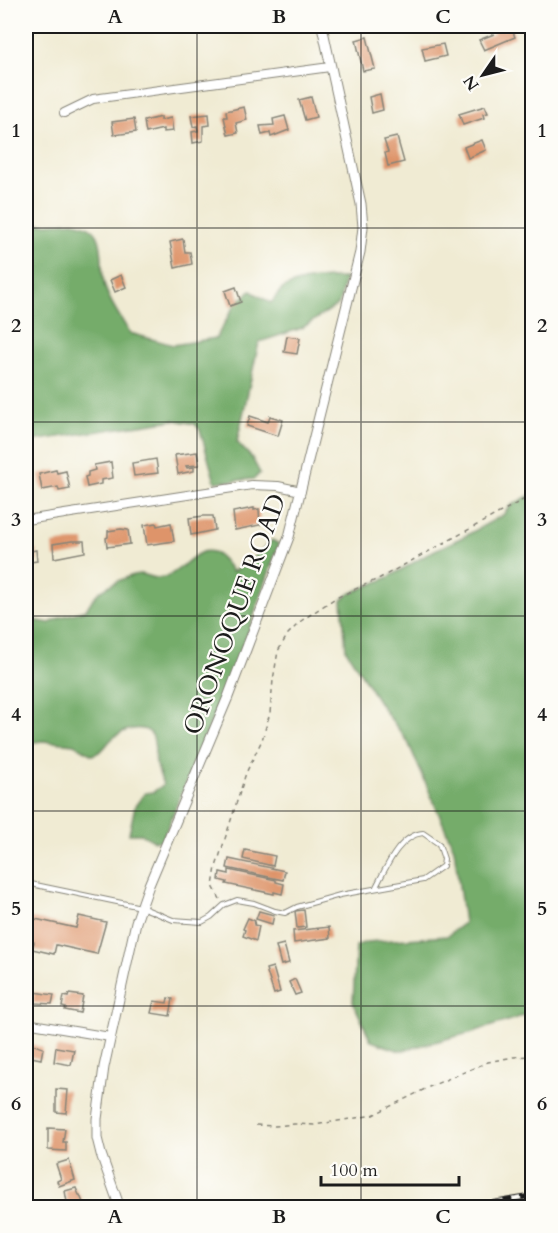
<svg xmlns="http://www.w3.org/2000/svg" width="558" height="1233" font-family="Cardo,serif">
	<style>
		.forest { fill: #75ac6a; stroke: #486443; stroke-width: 1.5 }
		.building { fill: #de946b }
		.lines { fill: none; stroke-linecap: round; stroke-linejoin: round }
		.service-casing { stroke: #868478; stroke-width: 6 }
		.minor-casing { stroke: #868478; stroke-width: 10 }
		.tertiary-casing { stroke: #868478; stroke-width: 11 }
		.path { stroke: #868478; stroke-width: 1.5; stroke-dasharray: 4.5 4.5; stroke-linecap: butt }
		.service { stroke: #fff; stroke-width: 4 }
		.minor { stroke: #fff; stroke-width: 8 }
		.tertiary { stroke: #fff; stroke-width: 9 }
		.rail-casing { stroke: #1c1c1c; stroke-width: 5 }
		.rail { stroke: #fdfcf7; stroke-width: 3; stroke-dasharray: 9; stroke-linecap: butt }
		.grid { fill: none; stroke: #1c1c1c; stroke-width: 1.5; stroke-opacity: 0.55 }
		.labels { text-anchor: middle; stroke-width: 4.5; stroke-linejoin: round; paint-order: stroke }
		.street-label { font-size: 26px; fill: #1c1c1c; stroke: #fdfcf7 }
		.neatline { fill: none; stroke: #1c1c1c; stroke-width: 2 }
		.grid-label { font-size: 20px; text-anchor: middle; font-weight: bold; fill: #1c1c1c }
	</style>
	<rect width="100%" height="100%" fill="#fdfcf7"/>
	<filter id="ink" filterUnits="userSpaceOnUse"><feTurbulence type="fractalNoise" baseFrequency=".0167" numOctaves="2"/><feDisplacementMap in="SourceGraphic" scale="12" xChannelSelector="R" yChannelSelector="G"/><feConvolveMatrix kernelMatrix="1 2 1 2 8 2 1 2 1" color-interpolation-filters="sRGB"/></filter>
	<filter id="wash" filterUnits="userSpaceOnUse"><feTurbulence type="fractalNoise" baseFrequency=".008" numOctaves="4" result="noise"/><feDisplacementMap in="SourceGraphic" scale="24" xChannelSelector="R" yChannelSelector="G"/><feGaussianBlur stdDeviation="1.35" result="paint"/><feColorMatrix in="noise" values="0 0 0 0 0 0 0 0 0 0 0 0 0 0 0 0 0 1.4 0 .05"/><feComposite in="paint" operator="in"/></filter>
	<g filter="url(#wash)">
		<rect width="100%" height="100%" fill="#f0ebd3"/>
		<!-- forest -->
		<g class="forest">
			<path d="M73 222C113 227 97 261 105 287 110 303 121 318 130 333L173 345 216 338 236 303 251 291 271 303C275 298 279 291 284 288 302 278 325 278 345 278L339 304 302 328 259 342 237 442 252 458 260 473 254 479 215 482 200 430 195 424 174 420 26 442V225Z"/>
			<path d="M532 494V1013L473 1032 400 1051 371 1041 353 1002 356 946 366 942 447 936 464 923 454 849 408 742 382 707 346 650 342 600 349 594 389 577 433 551 467 535 503 515 510 506Z"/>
			<path d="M272 540 279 544 247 635 162 841H154L141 834H129L135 806 145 793 153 792 163 785C161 778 158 770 156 763 154 754 156 742 152 735 144 723 122 730 113 738 104 746 105 751 92 755L74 744 43 741 26 743V619L50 623 61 617 86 610C89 605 92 599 96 595 103 587 132 573 142 574 148 575 154 579 160 578 188 574 203 524 232 572L252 560Z"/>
		</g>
		<g id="blocks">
			<!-- building -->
			<g class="building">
				<path d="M501 26 503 30 511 27 515 37 484 50 479 40 494 34 492 30Z"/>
				<path d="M367 37 375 69 363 71 356 40Z"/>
				<path d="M443 44 446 56 425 61 422 48Z"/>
				<path d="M380 94 383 110 372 113 369 97Z"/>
				<path d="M311 97 316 117 305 120 299 100Z"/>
				<path d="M485 106 488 113 483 114 484 118 463 125 459 114Z"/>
				<path d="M26 107H29L32 128 26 129Z"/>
				<path d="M244 107 247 120 236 123 238 133 228 135 224 117H227L226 111Z"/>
				<path d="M209 114 210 125 203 126V141L193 143 192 132 198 131 197 126 193 127 191 116Z"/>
				<path d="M285 116 289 130 271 137 270 133 262 135 260 126 274 125 273 119Z"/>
				<path d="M161 117V120L171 118 173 131 163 132V129L146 133 144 121Z"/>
				<path d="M134 119 136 132 114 135 112 122Z"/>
				<path d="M397 137 404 162 388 166 385 153 388 152 384 140Z"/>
				<path d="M482 140 486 150 468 158 464 147Z"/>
				<path d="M183 239 185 252H190L192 264 175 268 170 242Z"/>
				<path d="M121 275 126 287 115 292 110 280Z"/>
				<path d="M236 287 241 302 230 306 225 291Z"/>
				<path d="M287 336 300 338 297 354 284 352Z"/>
				<path d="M250 416 268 422 270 416 283 420 278 436 247 426Z"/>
				<path d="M197 452 199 465 186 466 187 468 194 467V471L178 474 175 455Z"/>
				<path d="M156 459 158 473 134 476 132 463Z"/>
				<path d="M111 462 113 478 101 480V484L87 487 85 477 88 476V472L95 470 94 465Z"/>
				<path d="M56 470 57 473 66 471 70 489 59 491 58 487 42 490 39 474Z"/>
				<path d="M254 508V510L259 509 260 525 235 530 233 512Z"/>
				<path d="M204 516H213L215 530 191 535 189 518Z"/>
				<path d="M156 523 157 526 171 523 174 541 147 545 144 525Z"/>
				<path d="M121 529 128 530 130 544 107 547 106 538 108 537V531Z"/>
				<path d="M72 541H84L85 552 54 558 53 544Z"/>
				<path d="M36 550 37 561 30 562 31 566H26V552Z"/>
				<path d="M245 850 275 856 273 866 243 859Z"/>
				<path d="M229 859 285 871 283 880 227 868Z"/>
				<path d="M229 870 276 880V882L284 884 282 894 274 892V894L226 884 227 882 219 880 220 872 229 874Z"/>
				<path d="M304 910 306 927 297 928 295 911Z"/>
				<path d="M259 911 274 915 272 924 256 919Z"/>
				<path d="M79 916 106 922 97 954 56 945 54 954 32 949 34 942 26 940V917L76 928Z"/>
				<path d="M248 918 255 921 254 925 259 926 256 941 243 936 245 930 243 929Z"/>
				<path d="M329 927 330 938 294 943 293 931Z"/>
				<path d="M284 944 289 963 281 965 276 946Z"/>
				<path d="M273 967 280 992 274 994 266 969Z"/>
				<path d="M295 979 301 993 295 995 289 982Z"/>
				<path d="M34 992 54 995 52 1004 33 1003Z"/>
				<path d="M69 994 83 996 80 1013 65 1010 66 1008 62 1007 64 996 68 997Z"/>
				<path d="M168 998 173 999 170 1016 151 1013 154 1001 167 1003Z"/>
				<path d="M26 1042 43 1048 41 1059 26 1056Z"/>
				<path d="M56 1047 74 1050 71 1065 54 1062Z"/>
				<path d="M56 1089 68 1090 66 1113 56 1112Z"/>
				<path d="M48 1128 65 1129 63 1142H66V1151L48 1150Z"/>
				<path d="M69 1160 75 1180 59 1186 57 1181 61 1179 56 1164Z"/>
				<path d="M76 1188 79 1195H80L85 1208H68L65 1191Z"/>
			</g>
		</g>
	</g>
	<g filter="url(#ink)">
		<use href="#blocks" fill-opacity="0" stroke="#868478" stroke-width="1.5"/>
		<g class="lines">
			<defs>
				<path id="service" d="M26 883 141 907 173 920 202 922 211 917 224 905 237 900 254 903 275 911 285 913 297 907 340 895 423 880 443 866 444 859 439 844 423 833C399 835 386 868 376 887"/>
				<g id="minor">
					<path d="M64 113 93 99 330 67"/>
					<path d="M26 520 252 485 278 486 301 491"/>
					<path d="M26 1023 110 1037"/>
				</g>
				<path id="tertiary" d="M120 1208 101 1154 97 1138V1119L104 1067 136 922 149 885 228 697 289 537 360 252 363 227 361 204 322 26"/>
			</defs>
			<!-- service casing -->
			<use href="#service" class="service-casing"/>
			<!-- minor casing -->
			<use href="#minor" class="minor-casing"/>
			<!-- tertiary casing -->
			<use href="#tertiary" class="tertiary-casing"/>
			<!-- path -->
			<g class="path">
				<path d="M220 899 213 886 216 867 246 773 262 740 270 713 273 680 278 651 288 634 301 621 334 599 380 578 532 495"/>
				<path d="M256 1125 275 1126 294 1124 314 1125 373 1115 431 1086 488 1062 513 1057 532 1056"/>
			</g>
			<!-- service -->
			<use href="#service" class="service"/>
			<!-- minor -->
			<use href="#minor" class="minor"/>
			<!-- tertiary -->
			<use href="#tertiary" class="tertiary"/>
			<defs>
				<path id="rail" d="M459 1208 532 1196"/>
			</defs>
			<!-- rail casing -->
			<use href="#rail" class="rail-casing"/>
			<!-- rail -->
			<use href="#rail" class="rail"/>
		</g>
	</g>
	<!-- grid -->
	<path class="grid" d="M197 26V1208M361 26V1208M26 228H532M26 422H532M26 616H532M26 811H532M26 1006H532"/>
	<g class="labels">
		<!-- street labels -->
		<g class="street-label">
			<text transform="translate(234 614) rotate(-70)" y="9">ORONOQUE ROAD</text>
		</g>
	</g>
	<!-- margin -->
	<rect width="558" height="1233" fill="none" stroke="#fdfcf7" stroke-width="66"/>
	<!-- north arrow -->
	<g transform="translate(483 75) rotate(235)" stroke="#fdfcf7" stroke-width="4.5" paint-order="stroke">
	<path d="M0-4.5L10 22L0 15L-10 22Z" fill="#1c1c1c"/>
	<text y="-9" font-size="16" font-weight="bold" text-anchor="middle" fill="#1c1c1c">N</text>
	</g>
	<!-- scale -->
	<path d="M321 1176v9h138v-9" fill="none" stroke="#1c1c1c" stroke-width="3"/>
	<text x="330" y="1176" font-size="18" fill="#1c1c1c" stroke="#fdfcf7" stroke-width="4.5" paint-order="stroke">100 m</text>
	<rect x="33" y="33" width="492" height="1167" class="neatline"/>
	<g class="grid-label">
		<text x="115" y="23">A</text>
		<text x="279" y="23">B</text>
		<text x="443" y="23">C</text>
		<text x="16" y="137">1</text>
		<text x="542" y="137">1</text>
		<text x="16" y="332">2</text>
		<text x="542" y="332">2</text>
		<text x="16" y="526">3</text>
		<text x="542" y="526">3</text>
		<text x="16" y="721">4</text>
		<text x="542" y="721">4</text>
		<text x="16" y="915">5</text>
		<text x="542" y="915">5</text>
		<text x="16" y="1110">6</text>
		<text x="542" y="1110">6</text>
		<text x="115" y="1223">A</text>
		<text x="279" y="1223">B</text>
		<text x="443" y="1223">C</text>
	</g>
</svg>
